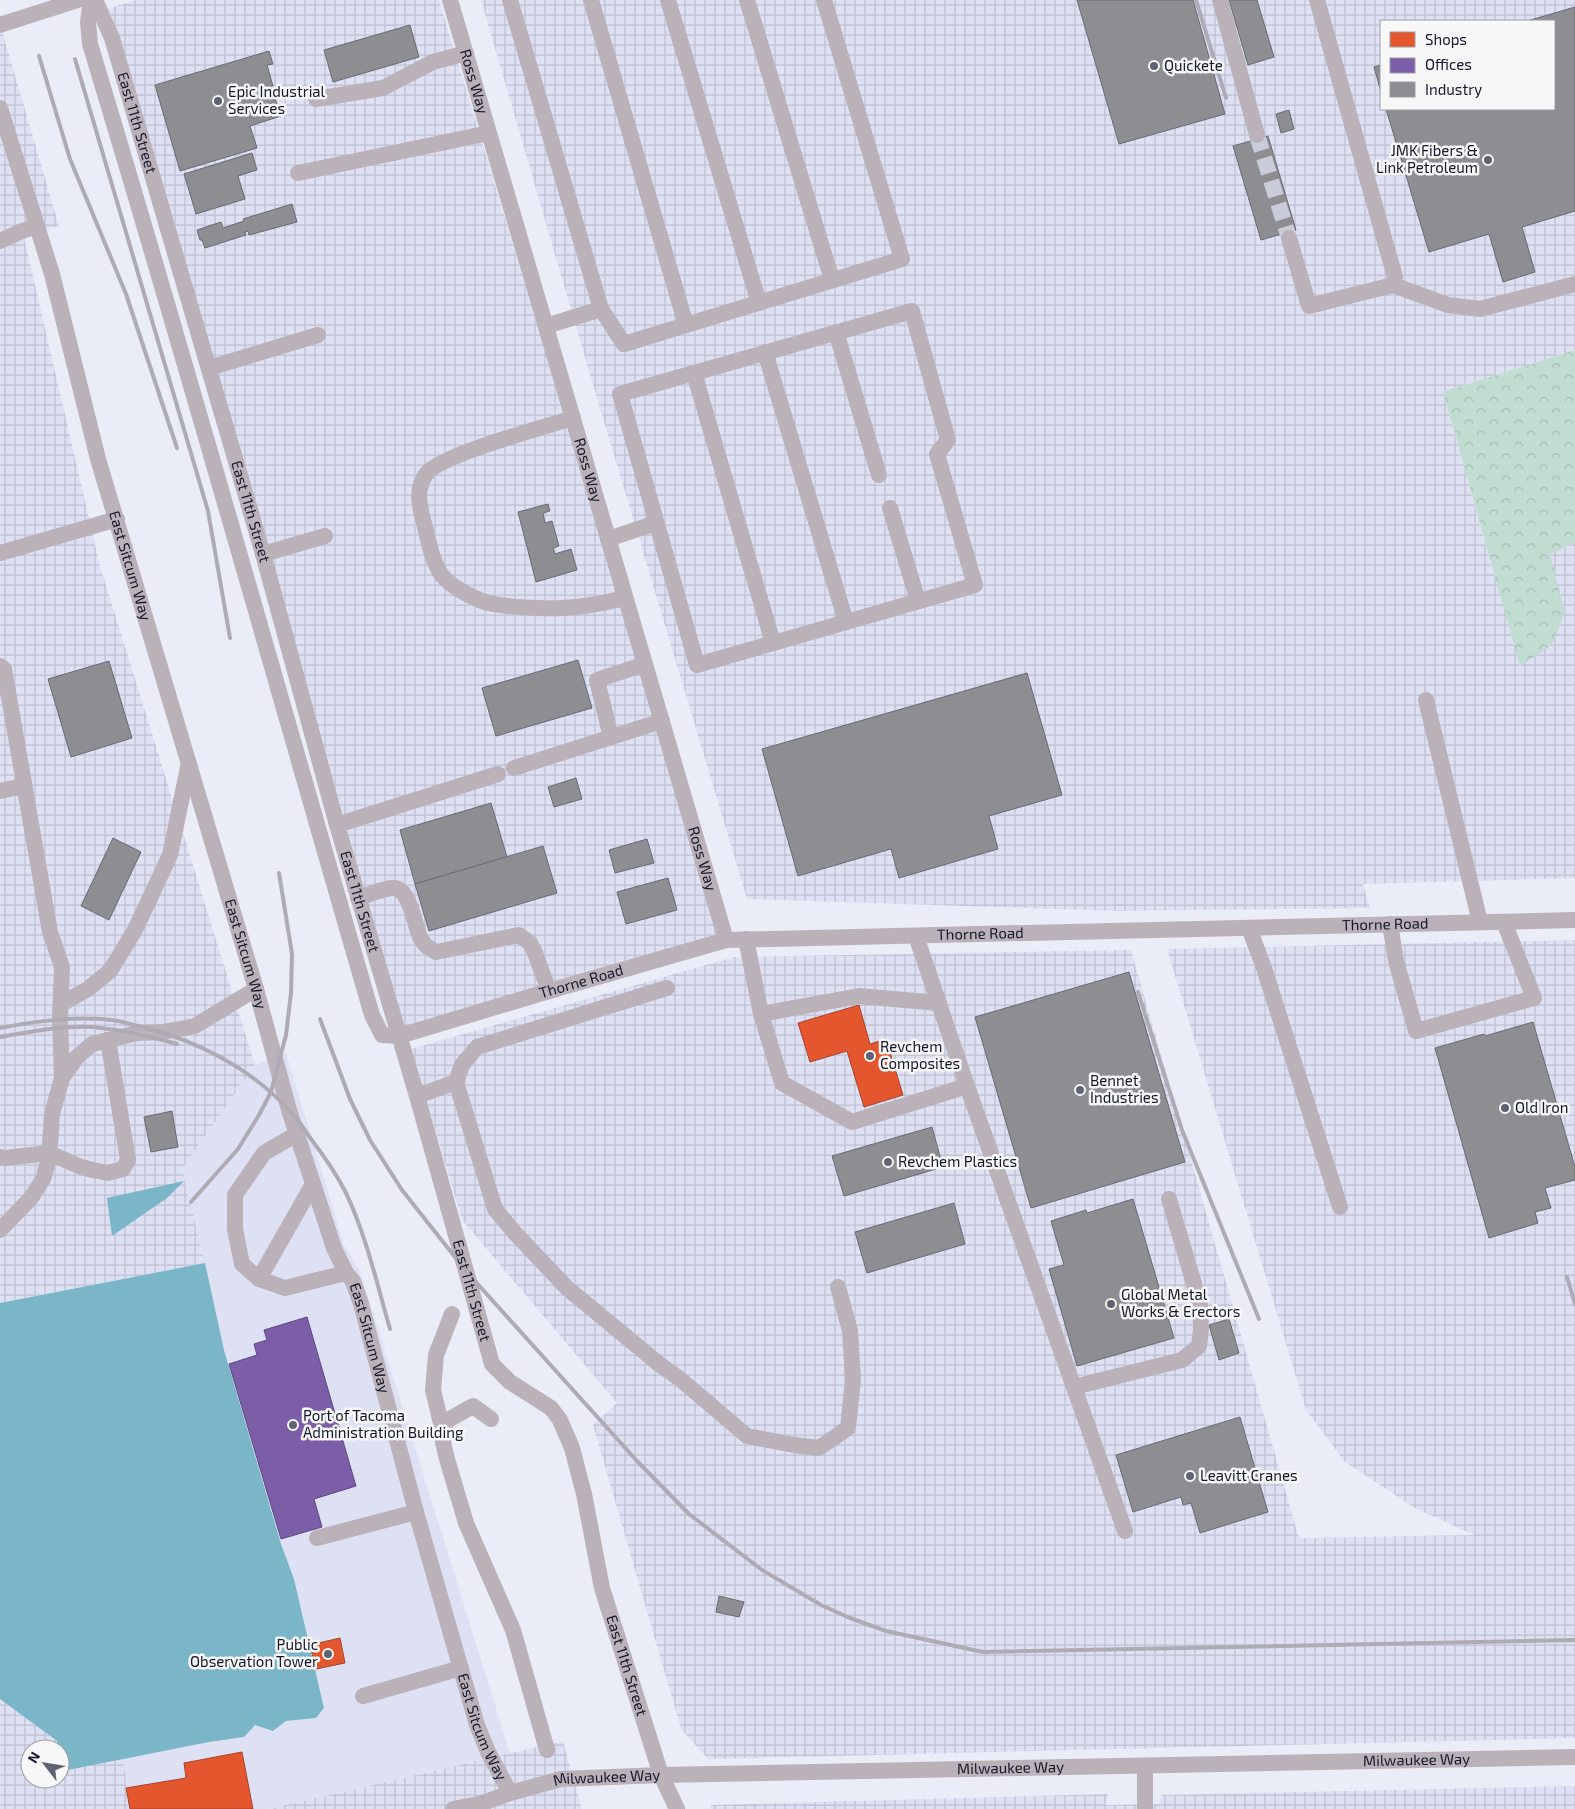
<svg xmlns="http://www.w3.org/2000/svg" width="1575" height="1809" font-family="'Exo 2',sans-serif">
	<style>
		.built { fill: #dee1f4 }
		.industrial { fill: url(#industrial-grid); fill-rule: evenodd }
		.forest { fill: url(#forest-crowns) }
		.water { fill: #7bb6c8 }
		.shops { fill: #e4572e; stroke: #a6442d }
		.offices { fill: #7b5ea7; stroke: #5c4982 }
		.industry { fill: #8d8d92; stroke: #696a73 }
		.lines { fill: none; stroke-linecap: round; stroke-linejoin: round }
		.minor-tunnel { stroke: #caccd9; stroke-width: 16; stroke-dasharray: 16 8; stroke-linecap: butt }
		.minor { stroke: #bab1b9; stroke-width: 16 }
		.rail { stroke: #aeabb4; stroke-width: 4 }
		.poi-dot { fill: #5f6272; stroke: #f7f7f7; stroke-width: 2 }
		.labels { text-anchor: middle; stroke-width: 5; stroke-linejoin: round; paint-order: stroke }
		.poi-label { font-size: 15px; fill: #14172a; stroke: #f7f7f7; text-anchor: start }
		.street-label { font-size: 15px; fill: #14172a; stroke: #f7f7f7 }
	</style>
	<defs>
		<pattern id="industrial-grid" width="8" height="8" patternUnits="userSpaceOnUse" patternTransform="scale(1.25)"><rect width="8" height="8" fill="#dee1f4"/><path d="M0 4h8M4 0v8" fill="none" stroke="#bec0d1"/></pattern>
		<pattern id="forest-crowns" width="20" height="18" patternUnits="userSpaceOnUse" patternTransform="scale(1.25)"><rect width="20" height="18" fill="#c1ddd2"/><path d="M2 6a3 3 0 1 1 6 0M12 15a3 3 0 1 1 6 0" fill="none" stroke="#a5bdb4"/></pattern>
	</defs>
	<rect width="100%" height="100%" fill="#eaecf8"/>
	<!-- built -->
	<path class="built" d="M286 1053 344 1245 361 1274 510 1753 269 1809H130L123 1759 209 1742 243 1737 255 1725 273 1731 286 1721 316 1718 310 1645 294 1579 281 1544 224 1350 205 1263 182 1169 255 1065Z"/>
	<!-- industrial -->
	<g class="industrial">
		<path d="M137 0H439L721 933 404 1029 96 12Z"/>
		<path d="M481 0H1575V350L1443 392 1494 575 1575 543V878L1363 884 1370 908 1118 911 747 899 591 378ZM1381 21H1554V109H1381Z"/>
		<path d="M0 24 59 226 24 237 100 566 255 1065 182 1169 205 1263 0 1303Z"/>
		<path d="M1575 940V1738L708 1759 681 1729 593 1425 617 1403 462 1220 411 1049 734 957 1131 950 1299 1538 1474 1535 1415 1508 1345 1462 1306 1410 1167 949Z"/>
		<path d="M0 1699 57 1741 58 1749H30V1779H60V1757L63 1771 123 1759 130 1809H0Z"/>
		<path d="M563 1741 582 1809H269Z"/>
		<path d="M1575 1786V1809H711V1805L1108 1794 1106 1805 1159 1804 1162 1795Z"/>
	</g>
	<!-- forest -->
	<path class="forest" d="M1575 350V543L1550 554 1565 612 1552 645 1520 666 1443 392Z"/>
	<!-- water -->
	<g class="water">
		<path d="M184 1181 167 1198 112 1236 107 1198Z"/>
		<path d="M205 1263 224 1350 281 1544 294 1579 324 1708 316 1718 286 1721 273 1731 255 1725 244 1737 209 1742 63 1771 60 1749H58L57 1741 0 1699V1303Z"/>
	</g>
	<!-- shops -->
	<g class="shops">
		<path d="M859 1005 870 1044 886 1039 903 1095 864 1107 847 1051 810 1062 798 1023Z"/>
		<path d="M340 1638 345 1663 316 1669 310 1645Z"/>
		<path d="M242 1752 253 1809H130L126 1788 186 1778 184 1763Z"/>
	</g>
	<!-- offices -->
	<path class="offices" d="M307 1317 356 1486 314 1499 322 1527 281 1539 229 1364 257 1355 254 1344 267 1340 264 1330Z"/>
	<!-- industry -->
	<g class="industry">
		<path d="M1077 0H1193L1225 114 1119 144Z"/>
		<path d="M1229 0H1257L1274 57 1248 65Z"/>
		<path d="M1575 7V211L1522 227 1535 272 1503 282 1489 234 1429 252 1386 109H1554V21H1527Z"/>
		<path d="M410 25 419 57 333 82 324 50Z"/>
		<path d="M269 51 273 64 267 65 273 86H271L281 116 250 126 257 148 180 171 155 85Z"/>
		<path d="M1381 65V92L1374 67Z"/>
		<path d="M1289 110 1294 129 1281 133 1276 114Z"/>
		<path d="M1268 136 1296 230 1261 240 1233 146Z"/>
		<path d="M252 153 257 170 238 176 245 199 196 214 184 174Z"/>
		<path d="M292 204 297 222 249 235 248 231 245 232 246 235 205 248 202 240H200L197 230 221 222 223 228 244 221 243 219Z"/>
		<path d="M548 504 550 511 543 513 545 523 552 521 559 546 553 548 555 554 571 549 577 570 536 582 518 512Z"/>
		<path d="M578 660 592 708 496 736 482 688Z"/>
		<path d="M109 661 132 738 71 757 48 679Z"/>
		<path d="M1027 673 1062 795 989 816 998 849 899 878 891 849 798 876 762 749Z"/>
		<path d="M576 778 582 799 554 807 548 787Z"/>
		<path d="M491 803 507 857 415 884 400 830Z"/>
		<path d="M113 838 141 852 109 920 81 906Z"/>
		<path d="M647 839 654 863 615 873 609 850Z"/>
		<path d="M543 846 557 893 429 931 415 884Z"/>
		<path d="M668 878 677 910 626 924 617 892Z"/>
		<path d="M1129 972 1185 1162 1031 1208 975 1017Z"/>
		<path d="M1533 1022 1575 1167V1180L1545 1188 1551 1208 1535 1212 1538 1223 1489 1238 1435 1048 1484 1034 1485 1036Z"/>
		<path d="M172 1111 178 1147 151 1152 144 1117Z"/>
		<path d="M932 1127 943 1167 844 1196 832 1156Z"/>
		<path d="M1133 1199 1174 1338 1077 1366 1049 1269 1064 1265 1051 1221 1086 1210 1087 1213Z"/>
		<path d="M954 1203 965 1244 867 1273 855 1232Z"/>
		<path d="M1229 1319 1239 1353 1219 1360 1209 1325Z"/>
		<path d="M1240 1417 1268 1512 1200 1533 1191 1503 1183 1505 1181 1497 1133 1512 1116 1455Z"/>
		<path d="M719 1596 744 1602 739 1617 716 1612Z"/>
	</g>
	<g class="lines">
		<!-- minor-tunnel -->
		<path class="minor-tunnel" d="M1257 135 1289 238"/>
		<!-- minor -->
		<g class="minor">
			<path id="s1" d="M91 0 88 22 90 44C188 367 278 691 372 1015L382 1035 399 1036 549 991 726 940 1575 920"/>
			<path id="s2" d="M95 0 112 38 263 554 337 825 417 1096 492 1364 510 1382 551 1408 560 1420 572 1448 584 1494 602 1588 661 1775 677 1809"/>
			<path id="s3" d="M450 0 726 940"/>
			<path d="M510 0 601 309 624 344 902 259 824 0"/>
			<path d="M591 0 686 325"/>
			<path d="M668 0 759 303"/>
			<path d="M747 0 832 280"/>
			<path d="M1220 0 1257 135"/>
			<path d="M1317 0 1395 277 1393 285"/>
			<path d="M0 25 78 0"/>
			<path d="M316 99 383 88 433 62 466 53"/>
			<path id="s4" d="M0 108 52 274 98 459 256 989 289 1110 334 1248 346 1273 353 1281 361 1304 416 1512 477 1725 488 1752 510 1793"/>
			<path d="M298 173 489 133"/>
			<path d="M1289 238 1309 306 1393 285 1448 305 1480 309 1575 284"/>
			<path d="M0 241 22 231 37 226"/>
			<path d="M912 311 948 440 937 454 975 585 697 665 620 394Z"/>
			<path d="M546 326 601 309"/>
			<path d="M836 332 879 475"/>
			<path d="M765 352 846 622"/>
			<path d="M209 368 318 335"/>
			<path d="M694 373 773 643"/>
			<path d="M573 418C545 427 443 454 427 473 414 489 420 509 425 527 429 543 432 560 441 574 450 586 469 596 482 601 497 607 545 609 562 608 583 607 605 603 625 598"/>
			<path d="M890 508 918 601"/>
			<path d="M608 539 656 523"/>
			<path d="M0 553 117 519"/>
			<path d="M263 554 325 536"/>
			<path d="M0 666 4 669 50 932 62 967 60 1018 62 1078"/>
			<path d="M1426 700 1480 922"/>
			<path d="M611 737 597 680 645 664"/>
			<path d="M514 768 662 721"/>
			<path d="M0 791 24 786"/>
			<path d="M337 825 498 774"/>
			<path d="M358 898C369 895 381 889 392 888 411 886 414 927 421 939 425 946 429 948 436 952L519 935 530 943 535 953 549 991"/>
			<path d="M1390 924 1396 961 1416 1031 1534 998 1504 922"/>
			<path d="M1249 928 1264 968 1340 1207"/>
			<path d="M916 936 967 1086 1125 1531"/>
			<path d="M746 939 761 1014"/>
			<path d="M939 1003 859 996 761 1014 782 1083 852 1122 967 1086"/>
			<path d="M61 1004 88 989 110 971 135 930 170 855 188 767"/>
			<path d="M456 1082 462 1065 477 1047 667 988"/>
			<path d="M417 1096 456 1082 495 1209 514 1232 567 1288 659 1364 680 1379 747 1436 794 1445 819 1448 848 1428 853 1379 850 1331 838 1287"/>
			<path d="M297 1134 264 1153 235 1195V1229L242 1264 259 1279 285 1288 346 1273"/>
			<path d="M0 1157 5 1158 49 1153 81 1167 93 1170 108 1173 123 1169 128 1160 108 1040"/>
			<path d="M0 1230 31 1198 43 1179 49 1159 52 1114 62 1078 77 1057 92 1044 137 1033 163 1032 195 1026 256 989"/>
			<path d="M259 1279 313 1184"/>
			<path d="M1074 1387 1182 1360 1199 1346 1201 1329 1200 1304 1169 1199"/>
			<path d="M491 1419 473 1406 448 1420 444 1426 443 1442 447 1459 466 1523 513 1630 547 1750"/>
			<path d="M443 1432 433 1390 436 1355 452 1314"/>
			<path d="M317 1538 416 1512"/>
			<path d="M363 1696 461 1668"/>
			<path d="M1145 1766V1809"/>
			<path id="s5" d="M453 1809 483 1803 510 1793 561 1779 661 1775 1575 1757"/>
		</g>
		<!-- rail -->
		<g class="rail">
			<path d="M1196 0 1226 98"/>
			<path d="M39 56 70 159 126 294 177 448"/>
			<path d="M75 59 208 511 230 638"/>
			<path d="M1138 992 1182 1130 1259 1319"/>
			<path d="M320 1019 350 1099 370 1140 402 1190 466 1271 637 1461 689 1514 762 1570 821 1605 850 1618 886 1631 983 1652 1575 1640"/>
			<path d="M0 1028C37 1021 74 1016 112 1020 122 1021 132 1025 142 1027 196 1040 250 1068 288 1109 297 1118 304 1129 311 1139 324 1156 336 1173 346 1193 366 1235 377 1284 390 1329"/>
			<path d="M0 1037C30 1032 62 1025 93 1027 122 1030 149 1036 177 1044"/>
			<path d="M191 1202 238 1149 259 1115 271 1092 286 1035 291 993 292 954 279 873"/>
			<path d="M1567 1277 1575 1304"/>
		</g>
	</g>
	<!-- markers -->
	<g class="poi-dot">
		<circle cx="1154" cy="66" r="5"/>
		<circle cx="218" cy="101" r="5"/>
		<circle cx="1488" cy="160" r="5"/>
		<circle cx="870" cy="1056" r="5"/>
		<circle cx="1080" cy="1090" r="5"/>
		<circle cx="1505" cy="1108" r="5"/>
		<circle cx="888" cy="1162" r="5"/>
		<circle cx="1111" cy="1304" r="5"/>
		<circle cx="293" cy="1425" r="5"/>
		<circle cx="1190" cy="1476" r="5"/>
		<circle cx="328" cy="1654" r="5"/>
	</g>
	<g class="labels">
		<!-- poi labels -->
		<g class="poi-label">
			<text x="1164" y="71">Quickete</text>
			<text x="228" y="97">Epic Industrial<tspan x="228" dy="17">Services</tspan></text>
			<text x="1478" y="156" text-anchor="end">JMK Fibers &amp;<tspan x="1478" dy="17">Link Petroleum</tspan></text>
			<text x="880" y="1052">Revchem<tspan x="880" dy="17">Composites</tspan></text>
			<text x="1090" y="1086">Bennet<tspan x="1090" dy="17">Industries</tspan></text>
			<text x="1515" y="1113">Old Iron</text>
			<text x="898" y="1167">Revchem Plastics</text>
			<text x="1121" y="1300">Global Metal<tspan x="1121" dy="17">Works &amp; Erectors</tspan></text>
			<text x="303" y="1421">Port of Tacoma<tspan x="303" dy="17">Administration Building</tspan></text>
			<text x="1200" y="1481">Leavitt Cranes</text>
			<text x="318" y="1650" text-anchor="end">Public<tspan x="318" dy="17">Observation Tower</tspan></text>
		</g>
		<!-- street labels -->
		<g class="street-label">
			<text dy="5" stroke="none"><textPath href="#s3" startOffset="85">Ross Way</textPath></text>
			<text dy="5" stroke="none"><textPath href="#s2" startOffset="130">East 11th Street</textPath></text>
			<text dy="5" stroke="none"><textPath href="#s3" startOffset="490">Ross Way</textPath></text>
			<text dy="5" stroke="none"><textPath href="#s2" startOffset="535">East 11th Street</textPath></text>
			<text dy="5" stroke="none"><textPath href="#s4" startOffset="476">East Sitcum Way</textPath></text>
			<text dy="5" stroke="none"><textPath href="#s3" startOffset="895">Ross Way</textPath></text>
			<text dy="5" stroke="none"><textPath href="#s2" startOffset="940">East 11th Street</textPath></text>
			<text dy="5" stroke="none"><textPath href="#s1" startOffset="2095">Thorne Road</textPath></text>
			<text dy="5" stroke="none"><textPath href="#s1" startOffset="1690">Thorne Road</textPath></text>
			<text dy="5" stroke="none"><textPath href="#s4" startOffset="881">East Sitcum Way</textPath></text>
			<text dy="5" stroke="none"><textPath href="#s1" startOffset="1285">Thorne Road</textPath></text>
			<text dy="5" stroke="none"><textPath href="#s2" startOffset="1345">East 11th Street</textPath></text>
			<text dy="5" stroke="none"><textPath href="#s4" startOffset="1286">East Sitcum Way</textPath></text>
			<text dy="5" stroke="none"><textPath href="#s2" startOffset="1765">East 11th Street</textPath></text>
			<text dy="5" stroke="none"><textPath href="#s4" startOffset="1691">East Sitcum Way</textPath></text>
			<text dy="5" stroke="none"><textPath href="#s5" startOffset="968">Milwaukee Way</textPath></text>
			<text dy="5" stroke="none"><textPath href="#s5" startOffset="562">Milwaukee Way</textPath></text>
			<text dy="5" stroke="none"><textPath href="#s5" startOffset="158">Milwaukee Way</textPath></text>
		</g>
	</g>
	<!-- legend -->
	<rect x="1380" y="20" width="175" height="90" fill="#f7f7f7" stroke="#9c9da5"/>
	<rect x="1390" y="32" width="25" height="15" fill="#e4572e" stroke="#9c9da5"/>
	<text x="1425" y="45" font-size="15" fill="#14172a">Shops</text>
	<rect x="1390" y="58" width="25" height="15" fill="#7b5ea7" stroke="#9c9da5"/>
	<text x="1425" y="70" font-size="15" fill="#14172a">Offices</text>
	<rect x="1390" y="82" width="25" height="15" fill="#8d8d92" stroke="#9c9da5"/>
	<text x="1425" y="95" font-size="15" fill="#14172a">Industry</text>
	<!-- north arrow -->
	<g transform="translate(45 1764) rotate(301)"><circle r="24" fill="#f7f7f7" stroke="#9c9da5"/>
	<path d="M0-4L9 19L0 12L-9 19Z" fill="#5f6272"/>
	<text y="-8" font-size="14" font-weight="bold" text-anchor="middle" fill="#14172a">N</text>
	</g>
</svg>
